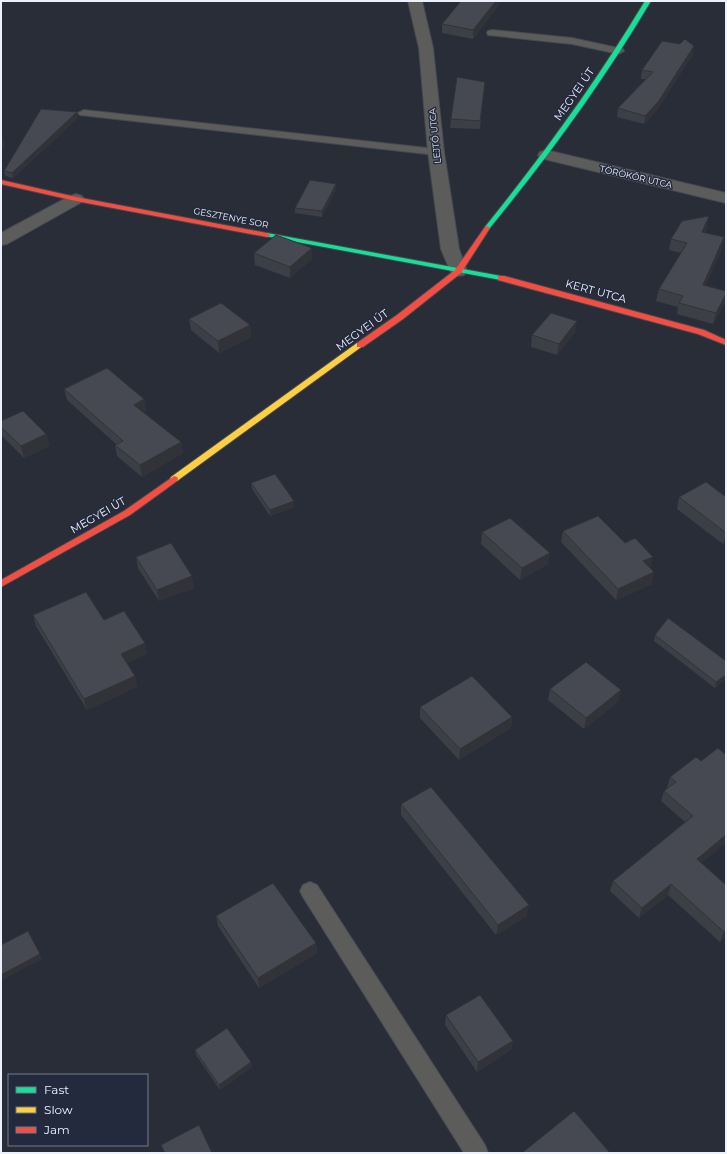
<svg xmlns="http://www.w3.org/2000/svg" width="727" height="1154" font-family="Montserrat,sans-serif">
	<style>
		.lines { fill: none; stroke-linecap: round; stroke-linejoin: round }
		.lane-casing { stroke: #454952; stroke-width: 2 }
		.street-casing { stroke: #454952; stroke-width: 2 }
		.fast-casing { stroke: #454952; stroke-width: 2 }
		.slow-casing { stroke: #454952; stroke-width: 2 }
		.jam-casing { stroke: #454952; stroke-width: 2 }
		.lane { fill: #5c5c5b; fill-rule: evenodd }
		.street { fill: #5c5c5b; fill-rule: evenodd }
		.fast { fill: #16e098; fill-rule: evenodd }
		.slow { fill: #ffcf43; fill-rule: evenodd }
		.jam { fill: #f24e42; fill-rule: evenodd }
		.wall { fill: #3d3f47 }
		.shaded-wall { fill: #323339 }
		.building { fill: #474952; stroke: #323339 }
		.labels { text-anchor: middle; stroke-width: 3; stroke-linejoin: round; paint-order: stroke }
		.far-street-label { font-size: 9px; fill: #ecf1fe; stroke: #232a3d }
		.street-label { font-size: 11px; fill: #ecf1fe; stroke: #232a3d }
	</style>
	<rect width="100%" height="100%" fill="#292d37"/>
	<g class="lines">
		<defs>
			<g id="lane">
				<path d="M492 30 572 38 623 49 624 51 619 54 572 44 488 35 487 33 488 31Z"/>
				<path d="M84 110 436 149 442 152 436 155 80 115 78 113Z"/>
				<path d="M310 882 317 885 485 1145 488 1153H464L303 897 300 891 303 885Z"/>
			</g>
			<g id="street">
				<path d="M408 1H422L433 48 444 152 459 249 467 271 464 275 458 276 452 275 441 249 428 152 419 48Z"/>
				<path d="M546 150 726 193V203L540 158 538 155 540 152Z"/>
				<path d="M76 194 82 196 84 199 82 202 7 244 1 245V233L70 196Z"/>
			</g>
			<g id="fast">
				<path d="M645 1H651C603 82 548 157 489 229H485V227C543 155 597 81 645 1Z"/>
				<path d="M267 233 501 276 505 278 501 280 265 236 264 235Z"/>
			</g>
			<path id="slow" d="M357 343H363L364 345 177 481H171L170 479 171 477Z"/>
			<g id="jam">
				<path d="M1 180 76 197 267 233 270 235 267 237 76 201 1 184Z"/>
				<path d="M487 226 490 228 461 273 403 319 363 347H357V343L397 315 455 270 485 227Z"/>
				<path d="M498 276H504L704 330 726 340V345L698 334 498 280Z"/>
				<path d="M174 476 177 477 178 479 177 481 130 515 1 587V580L124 511Z"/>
			</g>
		</defs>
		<!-- lane casing -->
		<use href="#lane" class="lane-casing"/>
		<!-- street casing -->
		<use href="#street" class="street-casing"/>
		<!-- fast casing -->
		<use href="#fast" class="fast-casing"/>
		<!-- slow casing -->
		<use href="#slow" class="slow-casing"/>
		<!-- jam casing -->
		<use href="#jam" class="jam-casing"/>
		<!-- lane -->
		<use href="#lane" class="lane"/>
		<!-- street -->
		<use href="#street" class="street"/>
		<!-- fast -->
		<use href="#fast" class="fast"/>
		<!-- slow -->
		<use href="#slow" class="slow"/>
		<!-- jam -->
		<use href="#jam" class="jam"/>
	</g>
	<!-- wall -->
	<g class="wall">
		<path d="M502 1 473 39 442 33V24Z"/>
		<path d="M693 54 657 110 644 124 617 117 618 108 646 79H641L642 70Z"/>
		<path d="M484 90 480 129 450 128 451 119Z"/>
		<path d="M78 118 13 178 5 176 4 171Z"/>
		<path d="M336 189 322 217 295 213V208Z"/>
		<path d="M707 227 705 233 724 237 722 249 705 285 726 291V297L725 303 713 324 677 314 678 307 656 301 659 289 681 253 669 250 671 239Z"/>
		<path d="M254 253 312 259 290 278 255 265Z"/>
		<path d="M189 319 250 325 251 337 219 353 191 330Z"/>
		<path d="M575 332 557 355 531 347 532 335Z"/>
		<path d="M64 389 144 399 146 411 143 412 181 442 183 453 142 477 117 456 115 445 116 444 67 400Z"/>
		<path d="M1 421 46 434 49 446 24 458 1 435Z"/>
		<path d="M251 483 295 507 270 516 252 489Z"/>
		<path d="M679 497H726V542L723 544 677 509Z"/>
		<path d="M563 531 651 568 652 584 616 600 561 542Z"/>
		<path d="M482 532 548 564 520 580 481 544Z"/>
		<path d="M136 557 194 588 159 601 138 568Z"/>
		<path d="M33 615 104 620 147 654 127 663 135 676 137 687 87 710 36 626Z"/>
		<path d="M655 635 726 661V679L715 688 654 641Z"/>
		<path d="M550 689 619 701 584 729 548 700Z"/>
		<path d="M420 707 512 717 511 728 459 760 420 718Z"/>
		<path d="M726 755V843L701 863 726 885V937L720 942 668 895 639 918 610 891 613 881 685 822 661 801 664 791 667 788 670 777 701 761Z"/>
		<path d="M401 804 527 916 496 935 401 815Z"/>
		<path d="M216 916 316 943 317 953 259 988 218 926Z"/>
		<path d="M446 1015 513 1041 511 1050 477 1072 445 1025Z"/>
		<path d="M195 1050 251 1062 252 1067 220 1090 196 1055Z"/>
	</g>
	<!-- shaded-wall -->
	<g class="shaded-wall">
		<path d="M496 1H502L473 39V30Z"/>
		<path d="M694 46 693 54 657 110 644 124 645 116Z"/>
		<path d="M77 112 78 118 13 178 12 173Z"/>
		<path d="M3 136 5 147 1 151V138Z"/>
		<path d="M336 184V189L322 217V211Z"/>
		<path d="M709 216 707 227 700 243 702 232Z"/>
		<path d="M724 237 722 249 701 296 703 285Z"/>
		<path d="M312 248V259L290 278V267Z"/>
		<path d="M726 294 725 303 713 324 716 313Z"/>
		<path d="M577 321 575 332 557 355 559 344Z"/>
		<path d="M250 325 251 337 219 353 218 341Z"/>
		<path d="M144 399 146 411 135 416 134 405Z"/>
		<path d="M46 434 49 446 24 458 21 446Z"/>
		<path d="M181 442 183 453 142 477 140 465Z"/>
		<path d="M294 501 295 507 270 516V510Z"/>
		<path d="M726 532V542L723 544 726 533Z"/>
		<path d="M550 553 548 564 520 580 522 568Z"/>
		<path d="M653 557 651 568 643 561Z"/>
		<path d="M654 572 652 584 616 600 618 589Z"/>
		<path d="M192 576 194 588 159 601 157 590Z"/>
		<path d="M145 643 147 654 123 665 121 654Z"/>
		<path d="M726 675V679L715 688 716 682Z"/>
		<path d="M135 676 137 687 87 710 84 699Z"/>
		<path d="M621 690 619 701 584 729 586 718Z"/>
		<path d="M512 717 511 728 459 760 460 749Z"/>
		<path d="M726 835V843L693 870 697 859Z"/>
		<path d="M671 884 668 895 639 918 642 908Z"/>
		<path d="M529 905 527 916 496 935 498 925Z"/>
		<path d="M726 930V937L720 942 724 932Z"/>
		<path d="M316 943 317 953 259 988 258 978Z"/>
		<path d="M40 954 42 959 3 980 1 975Z"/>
		<path d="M513 1041 511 1050 477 1072 478 1062Z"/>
		<path d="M251 1062 252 1067 220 1090 219 1085Z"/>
	</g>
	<!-- building -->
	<g class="building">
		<path d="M461 1H496L473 30 442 24Z"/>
		<path d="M685 39 694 46 658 102 645 116 618 108 653 72 642 70 662 41 680 44Z"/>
		<path d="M457 77 485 82 480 121 451 119Z"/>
		<path d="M41 109 77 112 12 173 4 171Z"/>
		<path d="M310 180 336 184 322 211 295 208Z"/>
		<path d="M709 216 702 232 724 237 703 285 726 291V294L716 313 679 303 683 296 659 289 687 243 671 239 682 221Z"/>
		<path d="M276 235 312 248 290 267 254 253Z"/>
		<path d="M221 303 250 325 218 341 189 319Z"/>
		<path d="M551 313 577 321 559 344 532 335Z"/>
		<path d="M107 368 144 399 134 405 181 442 140 465 115 445 123 441 64 389Z"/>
		<path d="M23 411 46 434 21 446 1 427V421Z"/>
		<path d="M275 474 294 501 270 510 251 483Z"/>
		<path d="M706 482 726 497V533L679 497Z"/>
		<path d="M598 516 625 543 635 538 653 557 643 561 654 572 618 589 563 531Z"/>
		<path d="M510 518 550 553 522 568 482 532Z"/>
		<path d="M171 543 192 576 157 590 136 557Z"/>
		<path d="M86 592 104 620 124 611 145 643 121 654 135 676 84 699 33 615Z"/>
		<path d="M668 618 726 661V675L716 682 655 635Z"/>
		<path d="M586 662 621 690 586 718 550 689Z"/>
		<path d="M472 676 512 717 460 749 420 707Z"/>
		<path d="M718 748 726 755V835L697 859 726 885V930L724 932 671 884 642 908 613 881 693 816 664 791 676 782 670 777 696 757 701 761Z"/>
		<path d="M431 787 529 905 498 925 401 804Z"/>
		<path d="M273 883 316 943 258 978 216 916Z"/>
		<path d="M28 931 40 954 1 975V945Z"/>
		<path d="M480 995 513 1041 478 1062 446 1015Z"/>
		<path d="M227 1028 251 1062 219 1085 195 1050Z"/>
		<path d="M574 1111 610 1153H522Z"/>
		<path d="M199 1125 212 1153H165L161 1145Z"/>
	</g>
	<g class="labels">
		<!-- far-street labels -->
		<g class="far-street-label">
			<text transform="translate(435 136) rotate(-96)" y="3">LEJTŐ UTCA</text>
			<text transform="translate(636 177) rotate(13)" y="3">TÖRÖKŐR UTCA</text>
			<text transform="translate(231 218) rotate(11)" y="3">GESZTENYE SOR</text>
		</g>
		<!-- street labels -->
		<g class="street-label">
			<text transform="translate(574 94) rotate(-55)" y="4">MEGYEI ÚT</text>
			<text transform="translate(596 291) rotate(15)" y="4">KERT UTCA</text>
			<text transform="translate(362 330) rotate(-36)" y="4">MEGYEI ÚT</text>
			<text transform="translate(98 515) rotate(-30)" y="4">MEGYEI ÚT</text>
		</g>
	</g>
	<!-- border -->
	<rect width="727" height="1154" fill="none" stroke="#ecf1fe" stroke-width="4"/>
	<!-- legend -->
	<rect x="8" y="1074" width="140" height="72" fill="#232a3d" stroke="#737a8a"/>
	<rect x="16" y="1087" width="20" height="6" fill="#16e098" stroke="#737a8a"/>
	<text x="44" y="1094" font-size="12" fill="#ecf1fe">Fast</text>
	<rect x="16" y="1107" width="20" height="6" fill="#ffcf43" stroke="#737a8a"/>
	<text x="44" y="1114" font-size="12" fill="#ecf1fe">Slow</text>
	<rect x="16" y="1127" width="20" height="6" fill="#f24e42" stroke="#737a8a"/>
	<text x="44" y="1134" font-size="12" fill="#ecf1fe">Jam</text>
</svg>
